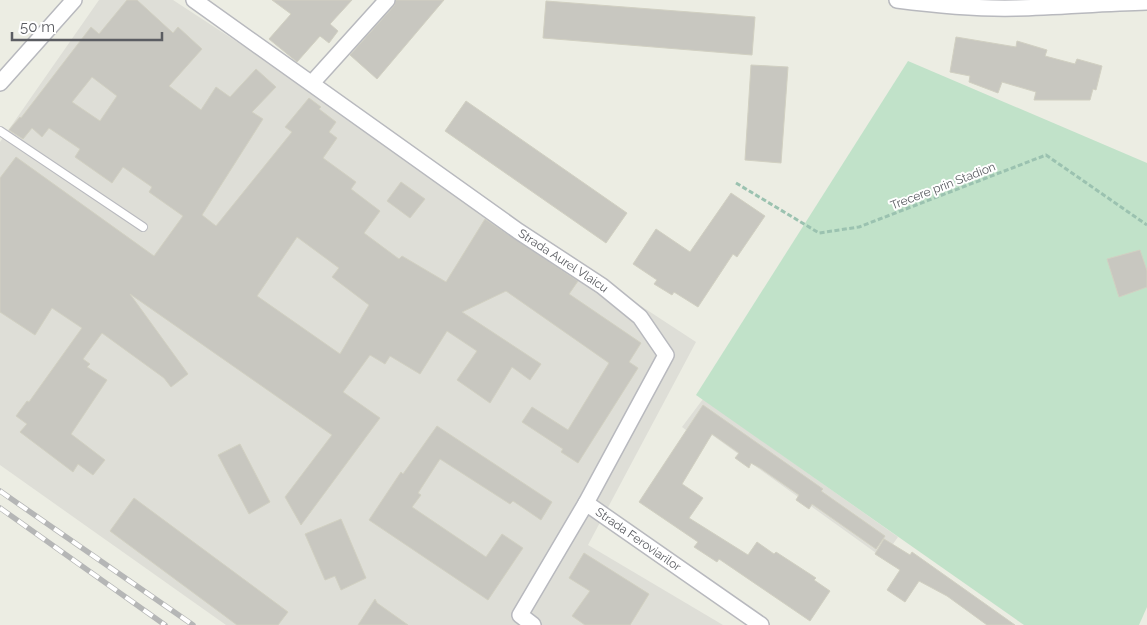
<svg xmlns="http://www.w3.org/2000/svg" width="1147" height="625" font-family="Raleway,sans-serif">
	<style>
		.industrial { fill: #deded7 }
		.green { fill: #c1e2c9 }
		.building { fill: #c8c7c0; stroke: #d1d0c2; fill-rule: evenodd }
		.lines { fill: none; stroke-linecap: round; stroke-linejoin: round }
		.service-casing { stroke: #b8b9be; stroke-width: 10 }
		.minor-casing { stroke: #b8b9be; stroke-width: 18 }
		.path { stroke: #9bc2b0; stroke-width: 3; stroke-dasharray: 5 2.5; stroke-linecap: butt }
		.service { stroke: #fff; stroke-width: 8 }
		.minor { stroke: #fff; stroke-width: 15 }
		.rail-casing { stroke: #b5b6b6; stroke-width: 5.5 }
		.rail { stroke: #fff; stroke-width: 4; stroke-dasharray: 11; stroke-linecap: butt }
		.labels { text-anchor: middle; stroke-width: 4; stroke-linejoin: round; paint-order: stroke }
		.street-label { font-size: 12px; fill: #5b5d62; stroke: #fff }
	</style>
	<rect width="100%" height="100%" fill="#ecede3"/>
	<!-- industrial -->
	<g class="industrial">
		<path d="M99 0H173L696 342 588 545 723 625H226L0 465V142Z"/>
		<path d="M703 399 898 537 883 558 712 435 705 444 682 427Z"/>
	</g>
	<!-- green -->
	<path class="green" d="M908 61 1147 163V607L1139 625H1024L696 395Z"/>
	<!-- building -->
	<g class="building">
		<path d="M127 0H137L173 33 178 27 202 49 169 86 201 110 216 87 230 97 256 69 276 87 252 112 263 119 202 215 216 226 292 132 285 127 309 98 321 107 319 109 336 122 329 132 337 138 323 158 356 182 351 189 380 211 364 233 399 259 402 256 446 282 485 219 578 281 569 294 641 343 629 362 638 368 578 463 561 452 563 449 522 422 532 407 568 430 609 363 506 291 462 312 541 364 530 380 512 367 490 403 457 380 477 351 447 331 420 374 390 356 385 364 370 355 343 392 380 418 301 525 285 497 332 435 130 294 188 374 171 387 164 378 102 333 83 359 90 364 87 367 107 380 71 434 105 460 93 475 78 464 73 472 20 432 27 424 16 416 27 401 29 402 82 328 52 308 35 335 0 312V178L16 157 154 256 183 216 149 192 152 187 123 167 112 183 75 157 80 149 49 128 42 137 32 128 23 139 9 130 20 117 21 118 91 27 99 34ZM92 77 117 96 100 121 72 102ZM297 237 339 268 332 277 369 305 340 354 257 296Z"/>
		<path d="M272 0H352L330 24 338 31 329 43 320 36 297 62 269 39 291 14Z"/>
		<path d="M396 0H444L377 79 350 55 394 6Z"/>
		<path d="M546 1 755 17 752 55 543 38Z"/>
		<path d="M956 37 1016 47 1017 41 1047 50 1045 56 1075 64 1077 59 1102 66 1096 90 1093 89 1090 100H1034L1036 92 1002 82 998 93 969 82 970 76 950 72Z"/>
		<path d="M751 65 788 67 781 163 745 160Z"/>
		<path d="M466 101 627 213 606 243 445 131Z"/>
		<path d="M401 182 425 199 410 218 387 201Z"/>
		<path d="M731 193 765 216 737 257 733 254 698 307 674 292 672 295 654 284 657 280 633 264 656 229 690 252Z"/>
		<path d="M1140 250 1147 271V287L1119 297 1107 259Z"/>
		<path d="M703 405 823 489 821 491 885 536 876 549 812 504 809 509 796 500 799 495 760 468 751 463 749 468 735 458 739 453 712 434 682 484 703 498 689 518 748 555 757 542 774 554 776 552 816 578 814 580 830 591 810 621 719 559 717 562 694 547 698 542 639 502Z"/>
		<path d="M437 426 552 502 541 520 513 501 510 504 440 459 418 493 421 495 412 507 486 557 502 534 523 548 488 600 369 520 401 472 403 474Z"/>
		<path d="M240 444 270 502 249 514 218 455Z"/>
		<path d="M134 498 288 612 278 625H237L110 531Z"/>
		<path d="M341 519 366 578 341 590 335 576 325 580 305 534Z"/>
		<path d="M884 539 910 555 912 552 1015 625H987L947 596 919 581 905 602 887 590 900 570 875 554Z"/>
		<path d="M584 553 649 594 630 625H585L572 616 590 591 569 578Z"/>
		<path d="M375 599 377 603 408 625H358Z"/>
	</g>
	<g class="lines">
		<defs>
			<path id="service" d="M0 131 143 227"/>
			<g id="minor">
				<path id="s1" d="M194 0 518 231 602 286 640 317 666 355 586 503"/>
				<path d="M897 0C936 5 976 9 1016 8 1060 7 1103 3 1147 2"/>
				<path d="M0 83 74 0"/>
				<path d="M312 83 387 0"/>
				<path id="s2" d="M533 625 520 615 586 503 761 625"/>
			</g>
		</defs>
		<!-- service casing -->
		<use href="#service" class="service-casing"/>
		<!-- minor casing -->
		<use href="#minor" class="minor-casing"/>
		<!-- path -->
		<path class="path" d="M736 183 819 233 859 227 1046 155 1147 225"/>
		<!-- service -->
		<use href="#service" class="service"/>
		<!-- minor -->
		<use href="#minor" class="minor"/>
		<defs>
			<g id="rail">
				<path d="M0 491 193 625"/>
				<path d="M0 508 165 625"/>
			</g>
		</defs>
		<!-- rail casing -->
		<use href="#rail" class="rail-casing"/>
		<!-- rail -->
		<use href="#rail" class="rail"/>
	</g>
	<g class="labels">
		<!-- street labels -->
		<g class="street-label">
			<text transform="translate(943 186) rotate(-21)" y="4">Trecere prin Stadion</text>
			<text dy="4" stroke="none"><textPath href="#s1" startOffset="452">Strada Aurel Vlaicu</textPath></text>
			<text dy="4" stroke="none"><textPath href="#s2" startOffset="210">Strada Feroviarilor</textPath></text>
		</g>
	</g>
	<!-- scale -->
	<path d="M12 32v8h150v-8" fill="none" stroke="#5b5d62" stroke-width="2.5"/>
	<text x="20" y="32" font-size="15" fill="#5b5d62" stroke="#ffffff" stroke-width="4" paint-order="stroke">50 m</text>
</svg>
